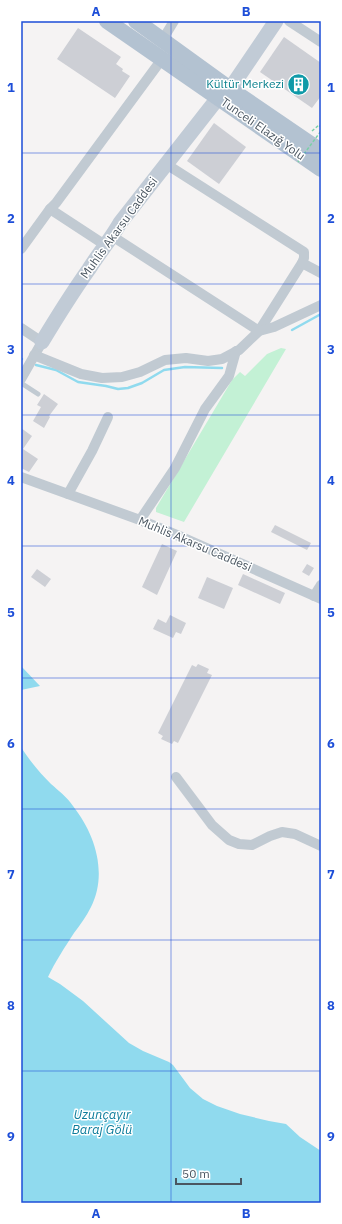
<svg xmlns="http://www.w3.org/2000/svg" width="342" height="1224" font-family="'IBM Plex Sans',sans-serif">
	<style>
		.green { fill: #c3f1d5 }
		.water { fill: #90daee }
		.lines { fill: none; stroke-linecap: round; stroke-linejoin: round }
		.stream { stroke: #90daee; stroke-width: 2.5 }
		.building { fill: #cdcfd5 }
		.path { stroke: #7ad0a6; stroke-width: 1.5; stroke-dasharray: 3 2; stroke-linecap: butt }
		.lane { stroke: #c1cad2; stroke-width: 5 }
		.street { stroke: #c1cad2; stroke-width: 10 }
		.secondary { stroke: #c1cbd6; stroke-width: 15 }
		.primary { stroke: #b3c2d1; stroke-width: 16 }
		.path-bridge { stroke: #7ad0a6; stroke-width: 1.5; stroke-dasharray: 3 2; stroke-linecap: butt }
		.grid { fill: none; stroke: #1d4ed8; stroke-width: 1; stroke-opacity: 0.55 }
		.labels { text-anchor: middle; stroke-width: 3; stroke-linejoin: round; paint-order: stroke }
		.culture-label { font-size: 12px; fill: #0d838f; stroke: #fff; text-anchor: end }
		.street-label { font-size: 12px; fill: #4a5661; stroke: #fff }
		.water-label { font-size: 13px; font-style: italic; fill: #0c7c9b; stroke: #fff }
		.neatline { fill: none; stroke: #1d4ed8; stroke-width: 1.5 }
		.grid-label { font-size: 13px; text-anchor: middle; font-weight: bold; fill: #1d4ed8 }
	</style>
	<rect width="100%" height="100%" fill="#f5f3f3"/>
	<!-- green -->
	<path class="green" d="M281 348 286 349 184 522 156 512V508L232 380 240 372 245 376 267 354Z"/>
	<!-- water -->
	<g class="water">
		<path d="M21 666 40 686 21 690Z"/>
		<path d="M21 747C29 760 40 773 51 784 59 791 67 797 73 806 95 834 108 873 91 907 86 917 80 925 74 933 65 947 55 962 48 977L60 984 83 1001 129 1043 143 1051 169 1062 173 1065 190 1088 203 1099 217 1106 240 1114 269 1121 286 1124 300 1137 321 1151V1203H21Z"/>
	</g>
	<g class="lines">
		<!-- stream -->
		<g class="stream">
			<path d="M292 330 321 314"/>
			<path d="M21 359H22"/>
			<path d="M36 365 56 370 78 382 106 386 118 389 128 388 142 383 164 370 185 367 222 368"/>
		</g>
	</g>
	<!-- building -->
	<g class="building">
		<path d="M78 28 121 57 116 64 123 69 122 71 130 76 115 98 57 59Z"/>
		<path d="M284 37 321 63V96L312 108 260 72Z"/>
		<path d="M214 123 246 147 219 184 187 161Z"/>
		<path d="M44 394 58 404 49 416 50 417 44 428 33 421 41 407 37 405Z"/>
		<path d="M21 428 32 436 23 449 38 459 29 472 21 468Z"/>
		<path d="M275 525 311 543 307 550 271 532Z"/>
		<path d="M162 544 177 551 157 595 142 587Z"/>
		<path d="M307 564 314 568 309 576 302 572Z"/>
		<path d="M37 569 51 579 45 587 31 577Z"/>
		<path d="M243 574 285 593 280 604 238 585Z"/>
		<path d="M207 577 233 588 224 609 198 598Z"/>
		<path d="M170 615 186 623 181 634 176 632 173 638 153 629 158 619 166 623Z"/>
		<path d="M198 664 209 669 207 673 212 675 178 743 174 741 172 744 161 739 163 736 158 733 192 665 196 667Z"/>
	</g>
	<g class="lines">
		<!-- path -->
		<path class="path" d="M312 131 319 125 321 127"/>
		<!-- lane -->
		<path class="lane" d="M21 383 38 394"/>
		<!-- street -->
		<g class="street">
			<path d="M289 21 321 42"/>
			<path d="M163 39 174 21"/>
			<path d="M50 209 105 245"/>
			<path d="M112 236 259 331 302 263 304 258V252L166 164"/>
			<path d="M21 249 50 209 56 203 162 59"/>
			<path d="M302 263 321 273"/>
			<path d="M21 328 42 342 21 379"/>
			<path d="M34 355 81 374 102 378 122 377 140 372 165 360 186 358 208 361 222 359 239 350 259 331 274 327 321 305"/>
			<path d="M21 477 140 520 184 538 321 599"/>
			<path d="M68 494 92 451 108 417"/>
			<path d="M140 520 175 468 205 409 229 376 236 351"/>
			<path d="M314 596 321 585"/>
			<path d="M176 777 212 825 229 840 239 844 252 845 270 836 282 832 295 834 321 846"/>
		</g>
		<!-- secondary -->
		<path class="secondary" d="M42 342C57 317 72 293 89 269 99 253 111 239 120 223L218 98 230 89 276 21"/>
		<!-- primary -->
		<g class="primary">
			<path d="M107 21 321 169"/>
			<path d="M136 21 230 89 321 151"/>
		</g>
		<!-- path-bridge -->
		<path class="path-bridge" d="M298 162 321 131"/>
	</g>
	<!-- grid -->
	<path class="grid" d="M171 21V1203M21 153H321M21 284H321M21 415H321M21 546H321M21 678H321M21 809H321M21 940H321M21 1071H321"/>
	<!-- icons -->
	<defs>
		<symbol id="building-disc" viewBox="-11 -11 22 22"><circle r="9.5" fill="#0f9aa8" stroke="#fff"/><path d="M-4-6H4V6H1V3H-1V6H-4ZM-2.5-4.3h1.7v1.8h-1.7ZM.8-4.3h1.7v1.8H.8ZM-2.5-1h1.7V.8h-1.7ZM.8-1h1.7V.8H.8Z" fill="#fff"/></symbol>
	</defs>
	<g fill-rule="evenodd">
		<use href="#building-disc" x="286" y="72" width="25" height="25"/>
	</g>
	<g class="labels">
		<!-- culture labels -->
		<g class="culture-label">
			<text x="284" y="88">Kültür Merkezi</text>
		</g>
		<!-- street labels -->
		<g class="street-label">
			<text transform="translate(263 129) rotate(35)" y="4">Tunceli Elazığ Yolu</text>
			<text transform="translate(119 228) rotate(-54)" y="4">Muhlis Akarsu Caddesi</text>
			<text transform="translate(195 544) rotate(23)" y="4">Muhlis Akarsu Caddesi</text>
		</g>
		<!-- water labels -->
		<g class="water-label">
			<text x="102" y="1119">Uzunçayır<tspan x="102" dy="15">Baraj Gölü</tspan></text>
		</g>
	</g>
	<!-- border -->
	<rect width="342" height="1224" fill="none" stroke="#ffffff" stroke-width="44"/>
	<!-- scale -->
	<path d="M176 1178v6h65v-6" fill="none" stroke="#4a5661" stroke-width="2"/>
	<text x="182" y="1178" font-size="12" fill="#4a5661" stroke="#ffffff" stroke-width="3" paint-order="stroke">50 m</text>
	<rect x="22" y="22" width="298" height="1180" class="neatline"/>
	<g class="grid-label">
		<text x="96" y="16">A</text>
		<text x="246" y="16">B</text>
		<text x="11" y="92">1</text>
		<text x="331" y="92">1</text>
		<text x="11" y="223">2</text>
		<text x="331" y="223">2</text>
		<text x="11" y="354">3</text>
		<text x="331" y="354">3</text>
		<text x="11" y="485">4</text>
		<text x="331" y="485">4</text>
		<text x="11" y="617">5</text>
		<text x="331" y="617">5</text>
		<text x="11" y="748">6</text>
		<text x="331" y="748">6</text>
		<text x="11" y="879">7</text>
		<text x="331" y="879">7</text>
		<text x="11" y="1010">8</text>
		<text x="331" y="1010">8</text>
		<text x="11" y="1141">9</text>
		<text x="331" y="1141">9</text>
		<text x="96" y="1218">A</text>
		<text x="246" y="1218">B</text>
	</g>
</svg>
